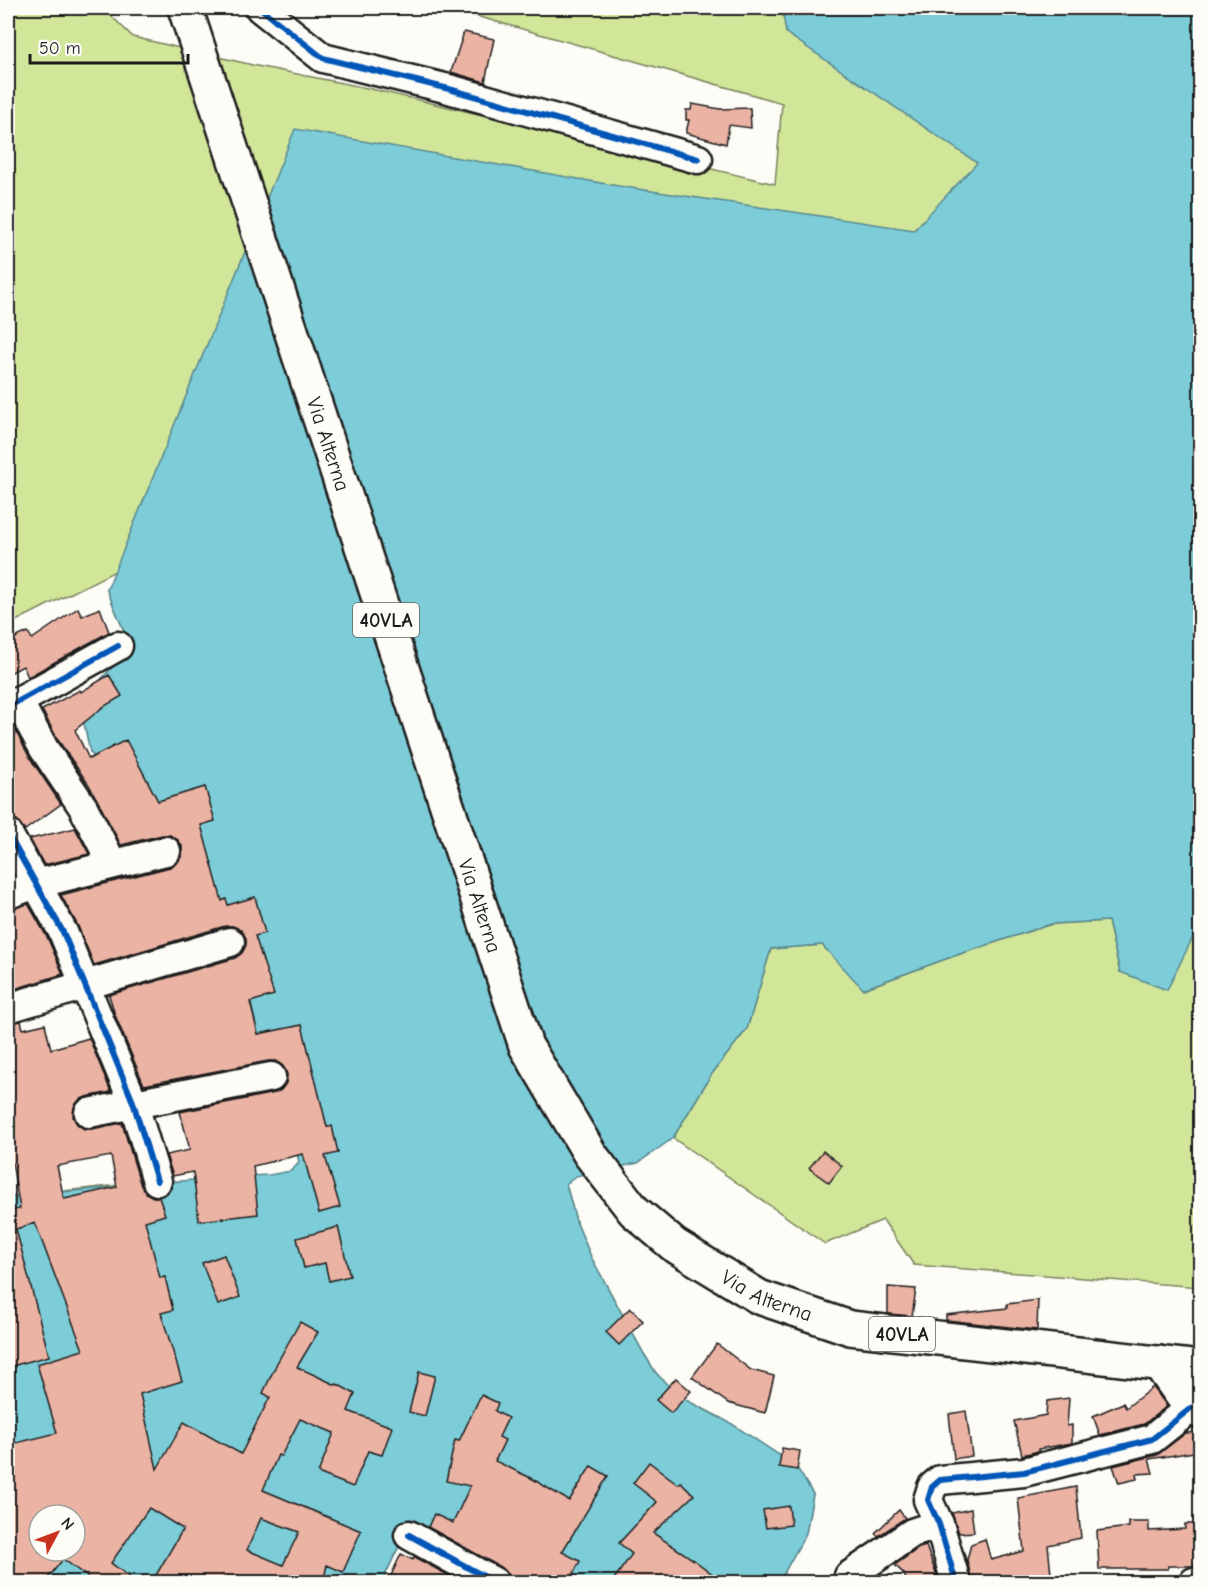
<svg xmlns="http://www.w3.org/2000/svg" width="1208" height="1590" font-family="'Comic Neue',sans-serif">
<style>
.green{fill:#d2e69a;stroke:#77815b;stroke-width:1.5;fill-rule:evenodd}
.water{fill:#7dcdd8;stroke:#56868d;stroke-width:1.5;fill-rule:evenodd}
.building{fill:#ebb3a4;stroke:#1c1c1c;stroke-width:1.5;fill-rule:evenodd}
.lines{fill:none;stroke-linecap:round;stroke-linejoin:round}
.minor-casing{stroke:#1c1c1c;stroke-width:33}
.major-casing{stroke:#1c1c1c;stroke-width:38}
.minor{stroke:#fdfcf7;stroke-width:28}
.major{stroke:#fdfcf7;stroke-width:33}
.cycleway-casing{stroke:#fdfcf7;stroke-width:10}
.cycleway{stroke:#0057b8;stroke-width:6}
.labels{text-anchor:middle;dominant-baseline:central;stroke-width:4.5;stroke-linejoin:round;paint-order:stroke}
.shield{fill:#fdfcf7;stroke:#605f5e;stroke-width:1.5}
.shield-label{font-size:20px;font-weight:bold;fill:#1c1c1c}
.street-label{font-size:21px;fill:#1c1c1c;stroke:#fdfcf7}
</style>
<rect width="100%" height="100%" fill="#fdfcf7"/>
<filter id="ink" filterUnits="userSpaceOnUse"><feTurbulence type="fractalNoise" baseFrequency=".0167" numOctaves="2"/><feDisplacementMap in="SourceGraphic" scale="12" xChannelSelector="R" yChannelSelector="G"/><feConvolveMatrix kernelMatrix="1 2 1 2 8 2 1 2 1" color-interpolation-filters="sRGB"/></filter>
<g filter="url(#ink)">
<g class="green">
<path d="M8,8h95l30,29 124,29 110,22 408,96 7,-81 -334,-95h664l-546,1176 10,37 15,36 53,97 12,19 22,23 41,21 94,77 -7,39 -27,49h-203l-7,-14 -137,-43 -24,10 -9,11 -17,36h-374v-385l149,-16c20,1 123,-2 135,-11 3,-2 5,-5 7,-7l-4,-24 -73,-239 -57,-59 -75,-89 1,-62 34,-36 -1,-23 -17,-41 8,-19 -107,54zM39,1515h36v36h-36z"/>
<polygon points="1108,921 1120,972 1193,937 1200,926 1200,1287 914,1265 883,1220 825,1244 673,1138 711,1075 747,1029 771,949 822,945 864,989 954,956 1052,924"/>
</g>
<path class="water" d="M782,8h418v918l-7,11 -26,53 -47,-18 -12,-51 -57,3 -97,32 -91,33 -41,-44 -51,4 -24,80 -36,46 -38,63 -35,25 -62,13 -10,8 10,37 15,36 53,97 12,19 22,23 54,28 64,42 17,28 -7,39 -27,49h-203l-7,-14 -137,-43 -24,10 -9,11 -17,36h-374v-385l217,-20 44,-2 22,-4 8,-8 -4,-24 -35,-97 -17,-74 -21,-68 -57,-59 -75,-89 -8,-38 9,-24 34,-36 -1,-23 -17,-41 188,-461 323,57 296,44 63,-67 -191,-130zM39,1515h36v36h-36z"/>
<g class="building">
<polygon points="464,32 494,39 485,82 451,72"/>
<polygon points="692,104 720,109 750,108 751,128 729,125 726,144 686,133 689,120 686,120 686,110 691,110"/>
<polygon points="78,608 82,616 100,608 109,632 28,677 23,666 8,674 8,653 14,648 10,640 28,632 32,639"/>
<polygon points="109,675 122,696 103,707 75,730 89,759 126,740 158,801 205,787 215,821 201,825 222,901 226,899 228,905 255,897 265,933 255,936 274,995 250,1002 258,1034 302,1025 327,1127 332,1126 338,1153 325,1156 340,1207 319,1213 303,1154 253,1166 258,1214 199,1221 193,1172 173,1176 166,1155 190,1150 180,1112 275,1093 281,1090 286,1083 287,1074 283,1066 276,1061 268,1061 144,1085 115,1015 109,995 235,958 242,953 246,945 246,938 241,930 233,926 225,926 94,965 78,926 61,895 170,867 178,862 182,855 182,846 178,840 170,835 162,835 121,845 89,785 58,740 42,710 80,690 81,692"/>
<polygon points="13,726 30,758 61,804 25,830 17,820 8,818 8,728"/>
<polygon points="75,828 89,854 44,865 30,839"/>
<polygon points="28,904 48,939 63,974 8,991 8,910"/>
<path d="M21,1021l2,8 22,-5 6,25 38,-11 22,54 -25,5 -7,3 -5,7 -1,10 4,7 7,5h8l30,-6 19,63 5,7 7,4h6l6,18 -20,6 15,57 5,-1 8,33 -12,3 21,68 -42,13 17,75 27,-47 57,32 29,-57 -7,-4 14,-30 23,-41 18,10 -21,35 39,18 1,-1 18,10 -7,17 44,16 -10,28 -14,-4 -15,36 -35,-14 16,-40 -34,-14 -19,37 -3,-1 -15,35 98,41 -18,41 -16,-7 -4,17h-68l-18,-7 -3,7h-82l31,-53 -34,-21 -38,55 25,19h-42l-31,-23 -18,23h-37v-137l49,-12 -20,-69 46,-14 -48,-127 -19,6 33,127 -41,11v-156l12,-2 -8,-47 -4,1v-139zM111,1156l6,31 -53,12 -7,-33zM39,1515h36v36h-36zM261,1518l38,14 -16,33 -36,-15z"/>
<polygon points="823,1151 842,1166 829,1183 809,1168"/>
<polygon points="338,1227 350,1276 329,1281 325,1263 304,1268 297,1238"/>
<polygon points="224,1255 240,1297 218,1305 202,1263"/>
<polygon points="888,1287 916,1289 912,1316 888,1314"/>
<polygon points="1038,1300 1037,1330 946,1320 946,1315 1007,1308 1007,1304"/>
<polygon points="630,1308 643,1321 619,1345 606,1332"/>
<polygon points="717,1344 751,1370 774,1376 765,1413 728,1403 692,1377"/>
<polygon points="419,1372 435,1376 425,1416 409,1412"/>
<polygon points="676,1378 691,1391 671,1413 656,1400"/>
<polygon points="1153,1387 1167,1406 1144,1424 1100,1435 1093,1416 1123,1403 1126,1408"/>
<polygon points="481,1395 498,1403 495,1411 508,1418 499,1437 505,1440 495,1461 531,1478 569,1501 591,1466 608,1476 562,1552 580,1561 569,1582 510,1582 508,1574 502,1568 428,1527 434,1514 453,1523 470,1486 446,1481 455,1440 459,1441"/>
<polygon points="1069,1398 1067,1426 1072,1425 1072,1443 1038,1449 1039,1451 1022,1455 1014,1421 1046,1415 1047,1401"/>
<polygon points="966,1411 972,1456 954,1459 949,1414"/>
<polygon points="1200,1432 1200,1451 1149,1459 1153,1473 1136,1474 1137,1479 1119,1483 1113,1466 1157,1455 1186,1433"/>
<polygon points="782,1448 800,1451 797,1470 779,1467"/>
<polygon points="649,1462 678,1484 681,1482 694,1495 653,1533 694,1560 723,1582 612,1582 632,1554 619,1543 657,1502 633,1483"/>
<polygon points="1076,1487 1081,1538 1048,1545 1051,1574 1015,1582 972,1582 967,1560 971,1544 985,1539 991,1560 1024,1551 1018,1498"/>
<polygon points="789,1506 791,1525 766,1528 763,1510"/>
<polygon points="971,1509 974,1532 959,1533 952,1513"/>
<polygon points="899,1510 905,1518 878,1536 875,1533"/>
<polygon points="1129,1522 1149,1522 1149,1531 1185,1529 1185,1524 1200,1524 1200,1566 1168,1566 1168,1569 1099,1569 1097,1531 1129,1527"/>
<polygon points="926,1546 939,1582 907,1582 904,1574 895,1565 919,1548"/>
<polygon points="401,1554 413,1560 414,1557 461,1582 388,1582"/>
</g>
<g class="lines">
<g class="minor-casing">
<g id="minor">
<polyline points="260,8 323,58 449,89 698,159"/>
<polyline points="18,701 44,749 83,807 112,863"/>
<polyline points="8,707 118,646"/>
<polyline points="8,834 63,932 133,1102 157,1181"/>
<polyline points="8,894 36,884 166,851"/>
<polyline points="8,1008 230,942"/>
<polyline points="89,1113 271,1077"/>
<polyline points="409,1535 494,1582"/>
<polyline points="849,1576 912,1533 939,1524"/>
<polyline points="956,1582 939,1524 928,1500 932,1487 940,1480 1024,1472 1152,1439 1191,1408"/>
<polyline points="1194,1582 1200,1582"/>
</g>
</g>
<g class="major-casing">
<g id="major">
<path id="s1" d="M185,8l341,1038 64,108 44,57 40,34 85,52 91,31 350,40"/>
<polyline points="1159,1363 1191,1408 1200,1411"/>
</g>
</g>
<use href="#minor" class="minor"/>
<use href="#major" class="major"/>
<g class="cycleway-casing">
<g id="cycleway">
<polyline points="260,8 323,58 449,89 698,159"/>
<polyline points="8,707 118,646"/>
<polyline points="8,834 63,932 133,1102 157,1181"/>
<polyline points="409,1535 494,1582"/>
<polyline points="956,1582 939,1524 928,1500 932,1487 940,1480 1024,1472 1152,1439 1191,1408"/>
</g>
</g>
<use href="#cycleway" class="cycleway"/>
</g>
</g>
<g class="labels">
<g class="shield">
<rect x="353" y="603" width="66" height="34" rx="4.5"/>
<rect x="869" y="1317" width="66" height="34" rx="4.5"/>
</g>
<g class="shield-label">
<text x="386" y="620">40VLA</text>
<text x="902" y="1334">40VLA</text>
</g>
<g class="street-label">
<text stroke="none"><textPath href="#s1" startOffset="459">Via Alterna</textPath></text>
<text stroke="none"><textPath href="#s1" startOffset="945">Via Alterna</textPath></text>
<text stroke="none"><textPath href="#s1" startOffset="1449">Via Alterna</textPath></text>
</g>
</g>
<rect width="1208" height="1590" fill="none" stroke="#fdfcf7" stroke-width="30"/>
<rect x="15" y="15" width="1178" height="1560" fill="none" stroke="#1c1c1c" stroke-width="2" filter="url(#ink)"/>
<g transform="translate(57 1533) rotate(49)"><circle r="28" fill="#fdfcf7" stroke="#a3a29f" stroke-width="1.5"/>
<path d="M0-4.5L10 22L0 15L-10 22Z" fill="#c8321e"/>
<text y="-9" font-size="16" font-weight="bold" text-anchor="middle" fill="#1c1c1c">N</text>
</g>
<path d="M30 54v9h158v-9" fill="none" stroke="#1c1c1c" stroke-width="3"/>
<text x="39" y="54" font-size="18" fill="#1c1c1c" stroke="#fdfcf7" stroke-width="4.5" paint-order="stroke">50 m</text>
</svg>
